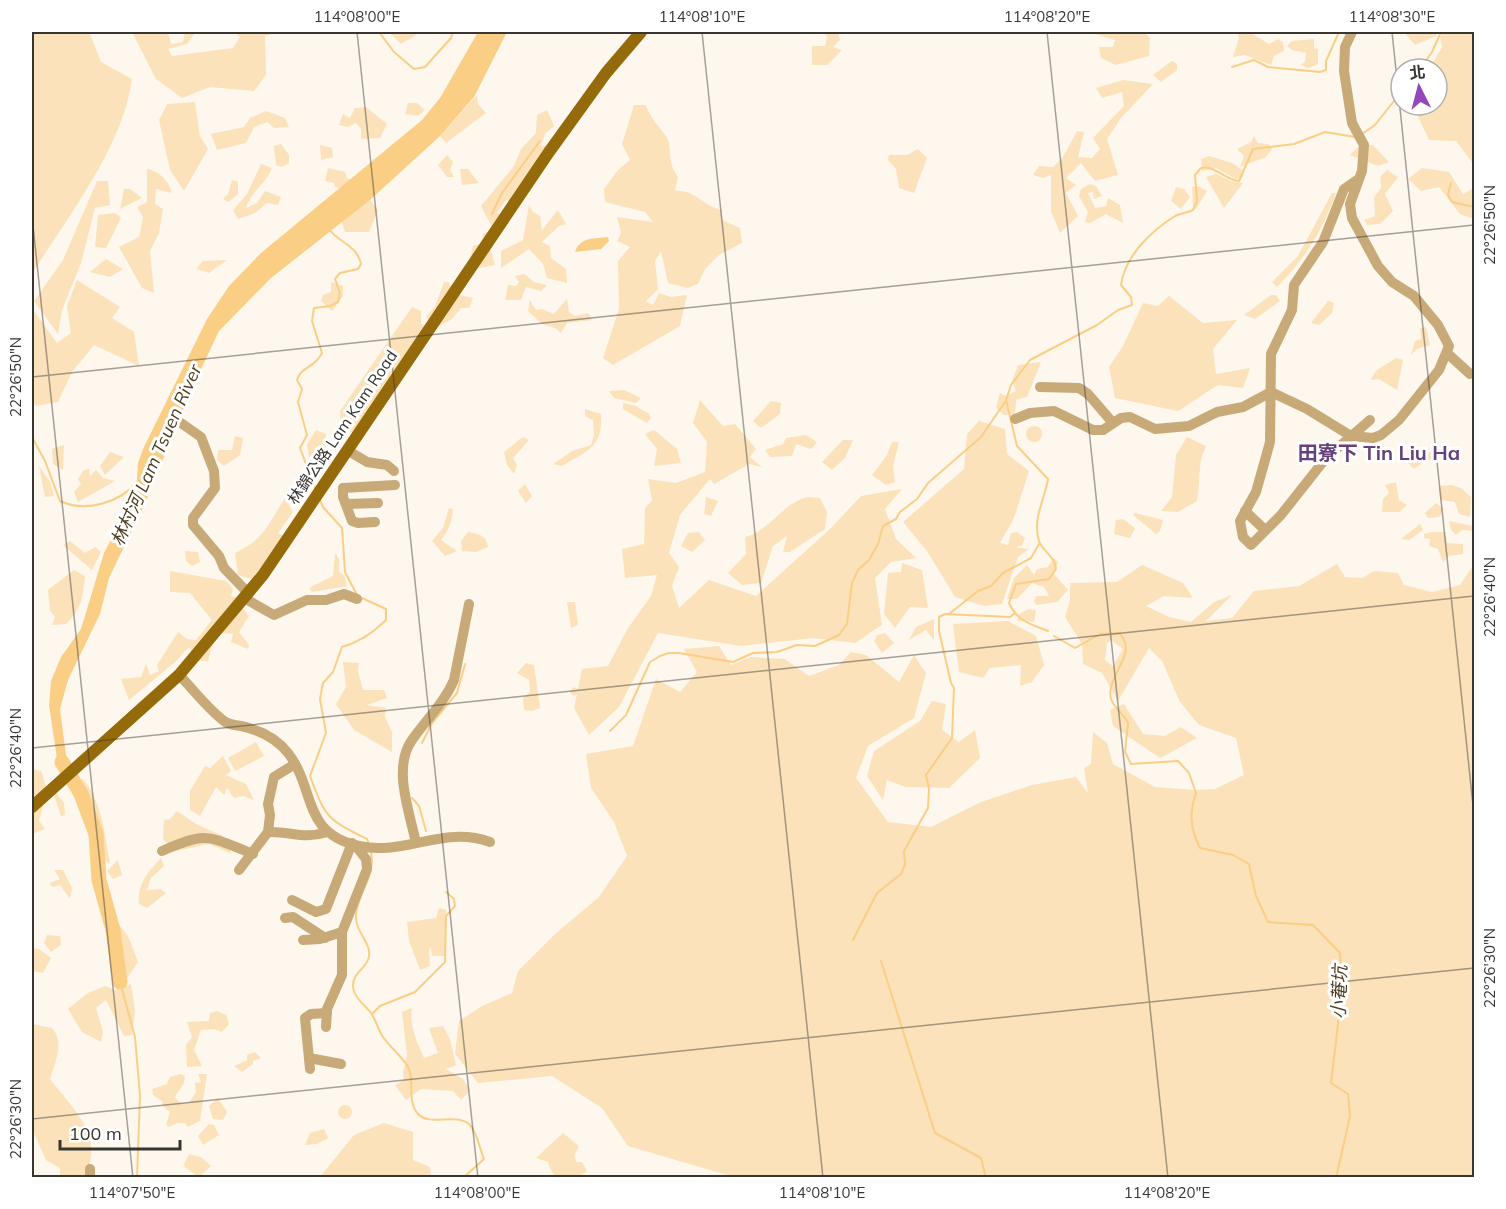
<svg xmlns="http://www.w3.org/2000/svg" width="1506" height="1209" font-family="Mulish,'Noto Sans TC',sans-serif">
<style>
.green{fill:#fbe2ba;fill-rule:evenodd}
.water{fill:#face84}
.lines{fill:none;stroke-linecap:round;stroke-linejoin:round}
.stream{stroke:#face84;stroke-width:2}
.river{stroke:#face84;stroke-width:15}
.minor{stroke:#c8aa79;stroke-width:10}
.major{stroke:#956a0b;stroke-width:12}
.ticks{fill:none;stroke:#383632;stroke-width:1.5;stroke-opacity:0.45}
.labels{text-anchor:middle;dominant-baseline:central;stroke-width:6;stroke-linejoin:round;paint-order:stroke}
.street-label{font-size:16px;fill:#383632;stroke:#fff}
.water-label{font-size:18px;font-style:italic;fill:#4e3c1c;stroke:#fff}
.quarter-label{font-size:20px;font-weight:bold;fill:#66417a;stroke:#fff}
.neatline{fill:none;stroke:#383632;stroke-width:2}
.ticks-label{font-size:15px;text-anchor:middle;fill:#383632}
</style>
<rect width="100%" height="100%" fill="#fef7ed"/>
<g class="green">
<path d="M32,32h57l12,30 31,17c-9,68 -64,137 -100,195z"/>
<polygon points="132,32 168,32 171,44 183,42 185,32 207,32 194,34 187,44 168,49 172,56 233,48 240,37 233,32 281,32 265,36 266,75 254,91 210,87 182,98 156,79"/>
<polygon points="389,32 414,32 416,35 401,44"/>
<polygon points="823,32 838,32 840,40 833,47 842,50 827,65 812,65 812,46 825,46 827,36"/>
<polygon points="1089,32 1144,32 1150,38 1149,56 1116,65 1101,58 1099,47 1113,47 1115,40"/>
<polygon points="1237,32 1249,32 1269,44 1278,39 1283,42 1284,51 1274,56 1271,65 1245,55 1233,57 1239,38"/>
<polygon points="1404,32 1437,32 1436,36 1415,45"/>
<polygon points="1444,32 1474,32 1474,165 1456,141 1429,140 1414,108 1414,105 1437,105 1437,69 1429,69 1442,47 1440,37"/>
<polygon points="1314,39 1314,48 1318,49 1318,64 1308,68 1300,65 1305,62 1306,53 1292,50 1287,46 1292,41"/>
<polygon points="1172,61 1177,64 1177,70 1161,82 1153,75"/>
<polygon points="1123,80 1153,84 1121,118 1107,139 1118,175 1095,181 1081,163 1066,178 1076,185 1066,193 1078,216 1060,233 1051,211 1051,175 1043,178 1033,175 1039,166 1053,167 1063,157 1077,131 1084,132 1078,157 1092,158 1100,149 1093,138 1124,106 1122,92 1102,98 1096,88"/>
<polygon points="477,95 478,104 486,113 446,143 440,136"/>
<polygon points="195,102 200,136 208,149 184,191 170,170 159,120 167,104"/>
<polygon points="408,103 417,103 425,110 418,116 405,114"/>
<path d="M634,105h12c5,15 13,21 20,31 7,9 0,26 12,41l-3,14c19,-2 29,16 47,19v10l18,8 2,15 -23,12 -14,14 -7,15 -11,4 -19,-5 -7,-32 -6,10 3,28 -12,12 7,4 6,-12 12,4 16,-2 -7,31 -67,39 -10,-7 16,-49 -1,-48 12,-14 -13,-6 4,-8 -4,-16 36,5 -8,-10 -40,-10 -1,-13 14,-19 12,-10 -8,-16z"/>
<polygon points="366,107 387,124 380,138 361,139 361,129 356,123 348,127 339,125 343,114 350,118 355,108"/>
<path d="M547,110l7,16 -9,8 -4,12h9l3,5c-9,22 -23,37 -41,52l-6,-3 -9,13 6,2 -13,33 5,17 -21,4 -5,-4 4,-19 9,-2 1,-10 10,-5 -12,-23 33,-40 7,-17 15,-16 1,-18z"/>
<polygon points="266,111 285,118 289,127 274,128 267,122 254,127 246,143 217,150 211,134 244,127 250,118"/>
<polygon points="1254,136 1258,143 1268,144 1273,148 1266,157 1240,167 1244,156 1237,149 1251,142"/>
<polygon points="281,144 289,155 289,163 282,167 276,165 274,146"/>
<polygon points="1361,144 1373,145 1389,162 1378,166 1350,155"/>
<polygon points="320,145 332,148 333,157 321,160"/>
<polygon points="918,149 927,158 914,193 899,188 896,169 888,160 889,155 907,155"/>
<polygon points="447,155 453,162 450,170 454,177 447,177 438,165"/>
<polygon points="1209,156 1232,163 1244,171 1243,177 1236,179 1216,168 1202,171 1201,159"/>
<path d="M261,164l11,4c-6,16 -21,23 -26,40l11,-5 8,-12 16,6 -3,8 -11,-2 -12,10 -17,6 -5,-9 14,-16z"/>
<polygon points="328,168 345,172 347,178 351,180 341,189 335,187 334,183 325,181"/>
<polygon points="1422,168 1449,172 1463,194 1474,188 1474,219 1460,214 1439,187 1421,191 1408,179"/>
<path d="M147,169c12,2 22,12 25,24l-16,-4 -1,15 8,5 -4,24 -9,18 4,42 -12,-5 -23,-41 20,-10 4,-20 -6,-10 10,-5z"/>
<polygon points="460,169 468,169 479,183 462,185"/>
<polygon points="1387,170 1398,177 1385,194 1393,211 1380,224 1367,225 1364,220 1375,216 1374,197 1381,188 1380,177"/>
<polygon points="1216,174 1231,181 1243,183 1224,208 1206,177"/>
<polygon points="232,180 238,182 238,194 228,202 223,199 228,194"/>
<polygon points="97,181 108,181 110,205 95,208 81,263 62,310 58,334 34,301 63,260"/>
<polygon points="1090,184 1096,186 1102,196 1094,199 1093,192 1088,193 1095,208 1106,206 1108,198 1120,205 1123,223 1106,214 1090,223 1085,222 1088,212 1079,196 1081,189"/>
<polygon points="1198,186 1207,191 1196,209 1193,207 1192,187"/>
<polygon points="1176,187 1184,189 1190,197 1181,209 1171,201"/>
<polygon points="124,189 130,189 142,198 120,209"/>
<path d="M1332,193h4c-13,37 -31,66 -59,94l-5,-5 26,-26z"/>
<polygon points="370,200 378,210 369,232 345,232 341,220"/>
<polygon points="529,205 533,212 540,216 542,230 558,210 566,224 559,226 542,242 550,246 551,258 566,269 567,283 547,278 543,264 529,249 501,268 501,251 523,240"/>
<polygon points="115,213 121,218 106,248 95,247 98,215"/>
<polygon points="106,259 123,269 110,277 90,272"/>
<polygon points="227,260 209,273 196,269 203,261"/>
<polygon points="524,274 534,282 547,285 541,291 526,287 521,300 505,300 508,285 516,286 519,282 515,276"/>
<polygon points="77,280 120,307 112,318 134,332 139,366 94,345 72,372 58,402 36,406 32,400 32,308 57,343 71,333 67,306"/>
<polygon points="331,282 343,286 343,296 332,311 321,301 323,295 331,292"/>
<path d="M444,282h5c3,13 11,13 24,16l-4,10h-8l-9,11 -15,8 -11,-10 9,-11z"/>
<polygon points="1271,295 1276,295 1280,301 1255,319 1244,315"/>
<polygon points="1169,296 1203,323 1237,320 1213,349 1216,374 1250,368 1243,388 1218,385 1178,411 1115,398 1109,367 1123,346 1143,303 1158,306"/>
<polygon points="567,299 569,312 575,316 588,313 592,320 567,323 561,333 555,328 542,324 528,311 530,300 536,310 542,309 554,314"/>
<polygon points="1328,301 1334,303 1332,313 1319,325 1311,323"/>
<polygon points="412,307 421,311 421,324 427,326 353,433 341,427 340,411"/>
<polygon points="1426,327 1430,345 1417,349 1411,355 1415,341 1421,339 1420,328"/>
<polygon points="1396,358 1403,360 1397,390 1379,379 1370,380 1377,370"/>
<polygon points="1041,362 1027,397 1016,400 1015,414 1004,415 996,408 1000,393 1006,396 1016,391 1012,381 1018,365"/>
<polygon points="624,390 641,398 636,403 614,398 609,391"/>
<polygon points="700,400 723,426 735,424 756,449 750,457 762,467 749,464 714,484 710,479 680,515 669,553 679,567 672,586 679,608 709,580 756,596 831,528 861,496 902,489 885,509 896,539 916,558 891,562 875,578 882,625 855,643 813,638 741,646 658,633 619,707 589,735 574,708 577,694 574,696 570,693 573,687 578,689 582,669 608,666 628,628 651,596 657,575 625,578 622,549 644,544 645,508 652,500 648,479 676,483 705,472 707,442 693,423"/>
<polygon points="771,401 781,403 780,414 761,428 753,421"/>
<polygon points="623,403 636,406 649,414 651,418 647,423 623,409"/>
<path d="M585,409l16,5c2,34 -13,36 -39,52l-9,-2 19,-13 19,-6 3,-10 -1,-15 -8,-4z"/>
<polygon points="979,421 1005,429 1007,454 1029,471 1014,518 1000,543 1008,545 1011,533 1017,532 1025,538 1022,546 1015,547 1029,549 1018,557 1002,604 984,606 955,597 927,551 903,522 964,469 967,434"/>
<circle cx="1034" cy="434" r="8"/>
<polygon points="316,430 326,434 326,446 321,456 309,457 307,445"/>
<polygon points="654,430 677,449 681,463 654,466 657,449 645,434"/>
<polygon points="806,435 817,442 811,449 796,444 792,456 770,457 765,450 783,444 786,438"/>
<polygon points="235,436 243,438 240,455 224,466 217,460 218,450 232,450"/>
<polygon points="523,437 529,440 513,458 517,465 514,474 507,465 504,452"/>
<path d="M1187,437l19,9c-9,19 -5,33 -9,55l-19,11 -17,-1 11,-14 4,-42z"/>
<polygon points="843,440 853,440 845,458 832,470 822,462"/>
<polygon points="892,442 899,442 893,466 895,482 886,485 872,475 887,455"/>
<polygon points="64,445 63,470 53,464 52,449"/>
<polygon points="1441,450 1443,458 1425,461 1414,469 1405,460 1414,455"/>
<polygon points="110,452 124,457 105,475 100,466"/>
<polygon points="39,466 50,482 54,496 45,497"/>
<polygon points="89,469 90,476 96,470 103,478 115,481 78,502 74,492 81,484 78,479 84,470"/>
<polygon points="1396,482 1399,500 1407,505 1399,512 1382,512 1383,499 1389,493 1385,485"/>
<polygon points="525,484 532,496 526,503 518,491"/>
<polygon points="1452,485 1461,488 1471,497 1470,517 1459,514 1455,502 1440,500 1439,486"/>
<polygon points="706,497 718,501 711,516 704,514"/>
<path d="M808,497l12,1 7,14 -2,17 -35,23h-7l4,-16 -14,10 -12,37 -19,2 -14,-12 18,-19 -1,-17c25,-6 37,-34 63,-40z"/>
<path d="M285,498l8,14 -15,21 8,4 -31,43 -17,-5 -3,-22c30,-14 33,-29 50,-55z"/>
<polygon points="1436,503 1444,509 1439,517 1428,518 1425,513"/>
<path d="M449,508l4,1c-1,13 -4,21 -12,31l16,11 -12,5 -13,-15 11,-13z"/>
<polygon points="1135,513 1163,520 1160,531 1156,534 1133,515"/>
<polygon points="1123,519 1135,528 1130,538 1114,534 1116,520"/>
<polygon points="1449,521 1473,526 1474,531 1462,530 1456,535 1451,530"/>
<polygon points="1420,524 1423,530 1409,540 1401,539"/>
<path d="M468,532c11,2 18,3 20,15l-12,5 -14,-1 -1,-10z"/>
<polygon points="699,532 705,540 692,552 681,546 688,533"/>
<polygon points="1431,532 1445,532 1447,543 1463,544 1463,554 1449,556 1443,562 1438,549 1429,546 1430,539 1424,538 1424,534"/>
<polygon points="70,541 85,553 95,547 101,552 92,570 63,545"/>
<polygon points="185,551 198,552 200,562 192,566 186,561"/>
<polygon points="335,553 339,559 339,572 344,575 347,586 312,592 309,588 333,576"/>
<polygon points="1054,558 1058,562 1054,574 1068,590 1057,602 1036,605 1034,601 1036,596 1049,596 1044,587 1032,583 1017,599 1007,599 1014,578 1027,565 1034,575 1037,569 1048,567"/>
<polygon points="902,563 922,570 928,608 910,607 895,628 884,614 888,573 901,572"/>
<path d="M1337,564l8,13 17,1 12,-7 24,2 6,12 28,7 28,-7 14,-21v613h-740l-106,-31 -26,-38 -50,-32 -74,7 -23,-29 4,-33 23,-15 30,-13 6,-22 37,-37 44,-37 28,-41 -13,-34 -23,-34 -5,-34 47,-8 23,-67 24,13 17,-20 -13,-23 35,-3 12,19 20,-8 34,2 24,17 30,-11 12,-13 15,3 33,27 15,-27 12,18 -12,45 -46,28 -12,32 32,44 43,5 50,-25 51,-17 44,-8 12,16 -4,-25 7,-4 2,-32 14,11 6,21 42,23 40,3 20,-1 29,-14 -8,-37 -37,-13 -19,-23 -18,-41 -13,-13 -31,53 -16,-28 -19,-9 -1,-20 -17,-27 5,-17v-17l47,-1 25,-17 41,18 10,15 -29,-2 -18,10 23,11 22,5 23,-20 18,-7 -26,26 26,-3 22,-27 45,-5zM1111,640l12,9 -10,17 -8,-6 2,-17z"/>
<path d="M74,570l11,6c-2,20 -3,33 -19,48l-14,1 3,-8 -5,-6 -2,-21z"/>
<polygon points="170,571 226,581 233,589 231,596 240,598 242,608 249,616 239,632 249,645 248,649 231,642 233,634 222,633 213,641 208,661 197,661 189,647 174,663 129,700 121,679 141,677 146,664 150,675 159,671 157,665 178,632 187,639 196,640 212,620 190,593 170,592"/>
<polygon points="567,602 575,602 578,625 571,628"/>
<polygon points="1029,609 1036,610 1034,622 1017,621 1019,614"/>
<polygon points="934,619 934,640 926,630 909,640 916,627"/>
<polygon points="1008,621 1036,636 1044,665 1032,682 1020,686 1021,665 990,668 983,678 959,672 953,624"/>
<polygon points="885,633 894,643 882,653 874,641 877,635"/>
<polygon points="343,662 359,663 358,671 363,690 384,690 387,698 367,705 386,708 385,717 392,732 392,752 354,730 336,704 346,687"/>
<path d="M526,663l8,2c2,15 4,28 6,43l-8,3 -8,-1 -1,-12 7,-6 -1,-12 -12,-7z"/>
<polygon points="932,701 946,704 942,730 959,742 975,730 980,758 949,788 906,787 887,780 883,800 867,776 874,751 920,721"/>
<polygon points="1124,704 1143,734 1165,736 1181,727 1197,738 1160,758 1113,726 1110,710"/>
<polygon points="256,742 264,756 235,771 228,758"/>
<polygon points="223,756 231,771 226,775 246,784 254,800 243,796 234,798 227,788 224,795 216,787 200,816 190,810 190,791 205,766 210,768"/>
<polygon points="32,769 41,771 47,790 39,821 45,829 32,834"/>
<path d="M83,779c19,23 22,56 27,85l-6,-5 -1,-17 -24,-61z"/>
<polygon points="55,791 64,803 65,815 61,816 53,793"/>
<polygon points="177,811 196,824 223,836 232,854 209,844 176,851 163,839 164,820 170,819"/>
<path d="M161,858l3,8 -13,12 -4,12 14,-1 5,4 -19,15 -8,-4c-2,-20 9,-32 22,-46z"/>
<polygon points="118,860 122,875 113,879 107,871"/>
<polygon points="54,870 63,870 72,888 70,899 60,885 52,887 50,883 60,879"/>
<polygon points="439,908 446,910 445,956 432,956 431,947 429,950 430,966 420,970 409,941 407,922 436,918"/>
<polygon points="121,927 128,936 138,962 126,980 116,945 116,929"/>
<polygon points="47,935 60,936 61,945 51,952 44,943"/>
<polygon points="32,948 39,949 51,958 43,973 32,971"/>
<polygon points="131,984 135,1011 132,1035 124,1036 106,1000 96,1008 103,1032 101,1042 82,1032 68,1009 88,993 105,986 115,990"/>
<path d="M412,1008c-3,18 5,34 12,50l14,-5 -9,-25 14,-2 7,13 6,26 -10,4 17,10 7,11 -9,10 -8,-9 -32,-2 -15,11 -11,-15 9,-5 -1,-8 4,-17 -5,-43z"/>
<polygon points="217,1011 226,1015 229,1024 222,1032 214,1029 201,1030 194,1050 202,1066 187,1067 186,1045 192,1037 187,1022 209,1021 210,1013"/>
<path d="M32,1024l20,4c13,15 3,34 -2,51 24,31 55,57 35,98h-25v-9l-14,-8 -14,-31z"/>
<polygon points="255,1052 261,1058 253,1061 253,1064 242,1072 234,1066 247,1060 247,1055"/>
<polygon points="180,1074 185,1076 184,1083 175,1097 180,1103 189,1103 196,1092 195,1083 201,1082 198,1074 207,1074 200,1121 188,1127 185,1123 177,1123 169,1127 166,1125 170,1112 163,1106 162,1101 153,1095 152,1089 167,1084 170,1077"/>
<polygon points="218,1098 227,1112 223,1120 213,1119 209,1106"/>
<circle cx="345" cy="1112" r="7"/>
<polygon points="384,1123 413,1132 413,1160 430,1167 431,1177 320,1177 354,1135"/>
<polygon points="209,1124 214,1125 219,1135 203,1145 198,1136"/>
<polygon points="324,1129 328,1138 317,1144 305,1145 310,1133"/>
<path d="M563,1133l16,13 -4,8 1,8h6l5,9 -6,4v2c-19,1 -27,6 -33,-15l-12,-4z"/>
<polygon points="189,1154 201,1157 211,1166 199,1177 183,1166"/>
</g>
<g class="water">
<polygon points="478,32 507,32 474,97 440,136 370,200 271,278 219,331 193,386 146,501 109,578 100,614 68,680 60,709 67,763 66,768 62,770 58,765 49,705 51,681 61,657 81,629 104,553 136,493 138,463 143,449 207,319 229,286 261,253 422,120 440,98"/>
<path d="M608,237l1,4 -8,8 -26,3c6,-16 20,-13 33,-15z"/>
</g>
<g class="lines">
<g class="stream">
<polyline points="379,32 394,52 414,69 425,67 451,38 453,32"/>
<polyline points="1232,67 1254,60 1268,67 1320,72 1326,70 1326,61 1339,32"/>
<polyline points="1420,69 1432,52 1441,32"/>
<polyline points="1362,134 1375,125 1401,92"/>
<polyline points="1451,183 1448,195 1452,202 1474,207"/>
<polyline points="492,214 502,193 540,141"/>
<path d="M32,437l13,24 15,40c25,12 60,2 78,-20"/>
<path d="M315,488l-15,-40 7,-13 -9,-33 4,-13 -5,-9c4,-14 17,-11 25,-27l-10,-32 2,-13 16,-2 8,-4 2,-9 -5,-14 5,-6 18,-4 3,-5c-4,-19 -22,-21 -32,-35"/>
<polyline points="319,498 323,507 342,528 345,572 357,595"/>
<path d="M362,598l24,11v11c-13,13 -26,22 -44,27l-9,25 -10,11 -3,16 6,34 -16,43c16,43 17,43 57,63l2,5"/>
<polyline points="949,614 978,591 991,586 1003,573 1031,558 1039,544"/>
<path d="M1048,631c-18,-7 -31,-10 -39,-28l7,-19 33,-5 7,-10c-1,-13 -14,-18 -17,-28 -7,-22 6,-42 9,-62l-31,-33 -11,-46 5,-15 19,-25 67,-35 21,-15 14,-5 -1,-8 -10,-12c4,-29 30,-54 54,-69 6,-3 12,-3 18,-6l4,-9 -2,-26 6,-7c14,-3 24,12 38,13l14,-32 41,-5 31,-12 30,5"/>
<path d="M1054,636l21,12 25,-14 19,-1c21,20 -14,43 -8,66 3,9 13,15 17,24l-3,29 6,12 47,-3 11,12 7,20c-7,21 -6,35 4,55l33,7 16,9 7,32 12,26 45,3 27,28 2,38 -11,92 17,11 2,22 -14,62"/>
<polyline points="610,731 626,715 650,662 660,656 669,653 679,653 733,662 753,653 777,652 797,645 815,646 839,635 847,624 852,583 858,570 869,560 878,544 883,526 896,519 900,512 917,499 928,483 981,437 1005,402"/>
<polyline points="422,743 432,723 457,693 465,664"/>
<polyline points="412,798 419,806 426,831"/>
<path d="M371,852c5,23 -12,40 -15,61 -2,19 15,28 13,43 -1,12 -17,16 -16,31 1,11 12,18 18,26 5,7 7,17 12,24 7,10 17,18 24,28 9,14 -1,36 11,49 12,13 39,-2 52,11 7,7 10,25 14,34l-21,19"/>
<polyline points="853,940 877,893 901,874 905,864 904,851 928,808 929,789 926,775 952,738 954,688 951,683 939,631 939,617 945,614 1010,617 1014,614"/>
<polyline points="881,961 935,1133 981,1158 986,1178"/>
<polyline points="120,982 135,1037 140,1096 137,1178"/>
<polyline points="372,1014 380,1006 415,992 445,962 446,916 455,906 454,899 446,892"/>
</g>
<polyline class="river" points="62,762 81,794 96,834 99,880 113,930 120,982"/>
<g class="minor">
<polyline points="1357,180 1344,189 1323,242 1294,285 1292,310 1271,354 1270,442 1256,492 1240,521 1243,537 1251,545 1281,515 1326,458 1370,420"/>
<polyline points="1447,353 1470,374"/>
<polyline points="1040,387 1079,388 1088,394 1113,423"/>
<polyline points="1271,392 1307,409 1351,436 1373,438 1381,435 1399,420 1439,370 1449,346 1438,325 1414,296 1392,282 1378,266 1352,218 1350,204 1362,171 1364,145 1352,123 1344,71 1345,47 1352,32"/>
<polyline points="1015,419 1030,413 1054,411 1093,430 1103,430 1121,418 1130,417 1155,429 1189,426 1217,412 1243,407 1271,392"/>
<polyline points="181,423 201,437 214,471 215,488 193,518 193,525 219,556 224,568 248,593"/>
<polyline points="347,450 367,462 387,465 394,471"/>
<polyline points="343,488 343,497 352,521 358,523 375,522"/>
<polyline points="343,488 395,485"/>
<polyline points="347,504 378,503"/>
<polyline points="1245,511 1264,529"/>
<polyline points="244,598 274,615 307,600 326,600 344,594 357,599"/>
<path d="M179,675c14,14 29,34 45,46 5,4 11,4 17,5 19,4 35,12 47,27 28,36 13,80 71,93 47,10 84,-21 131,-4"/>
<path d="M268,832c23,-1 35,8 59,0"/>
<path d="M416,843c-6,-30 -24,-75 -4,-103 14,-20 32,-37 42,-60l15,-76"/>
<path d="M162,851c46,-20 45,-15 91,3"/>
<polyline points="239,870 268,832 270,815 268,804 274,777 295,764"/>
<polyline points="292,900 316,912 326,909 352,843"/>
<polyline points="285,918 293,917 325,938"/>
<polyline points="303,940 320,939 342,932"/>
<polyline points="326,1027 327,1009 342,975 342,932 367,869 366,859 355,845"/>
<polyline points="309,1058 341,1064"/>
<polyline points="310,1069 305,1018 311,1014 327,1013"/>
<polyline points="90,1178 90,1169"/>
</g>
<polyline class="major" points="32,807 179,675 263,575 549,152 606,73 641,32"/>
</g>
<path class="ticks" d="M357,32l121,1146M702,32l121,1146M1047,32l121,1146M1392,32l82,783M32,216l101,962M32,377l1442,-152M32,748l1442,-152M32,1119l1442,-151"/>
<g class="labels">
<g class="street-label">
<text transform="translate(342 427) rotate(-56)">林錦公路 Lam Kam Road</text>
</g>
<g class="water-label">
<text transform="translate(156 455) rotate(-66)">林村河 Lam Tsuen River</text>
<text transform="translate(1339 992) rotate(-88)">小菴坑</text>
</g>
<g class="quarter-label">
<text x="1379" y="452">田寮下 Tin Liu Ha</text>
</g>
</g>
<rect width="1506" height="1209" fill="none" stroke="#ffffff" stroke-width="66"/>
<g transform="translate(1419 87) rotate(354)"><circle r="28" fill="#ffffff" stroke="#afafad" stroke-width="1.5"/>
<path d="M0-4.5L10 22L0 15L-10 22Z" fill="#9347b8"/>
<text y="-9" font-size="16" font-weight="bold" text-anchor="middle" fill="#383632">北</text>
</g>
<path d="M60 1140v9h120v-9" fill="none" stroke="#383632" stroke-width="3"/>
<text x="69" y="1140" font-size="18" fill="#383632" stroke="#ffffff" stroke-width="4.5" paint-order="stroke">100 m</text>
<rect x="33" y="33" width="1440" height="1143" class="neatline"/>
<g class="ticks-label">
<text x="357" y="22">114°08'00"E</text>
<text x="702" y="22">114°08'10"E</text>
<text x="1047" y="22">114°08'20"E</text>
<text x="1392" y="22">114°08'30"E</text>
<text transform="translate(1490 225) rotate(-90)" y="5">22°26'50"N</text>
<text transform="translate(16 377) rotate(-90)" y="5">22°26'50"N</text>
<text transform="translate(1490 597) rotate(-90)" y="5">22°26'40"N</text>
<text transform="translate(16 748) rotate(-90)" y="5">22°26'40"N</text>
<text transform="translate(1490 968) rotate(-90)" y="5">22°26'30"N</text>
<text transform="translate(16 1119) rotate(-90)" y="5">22°26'30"N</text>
<text x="132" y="1198">114°07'50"E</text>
<text x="477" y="1198">114°08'00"E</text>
<text x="822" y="1198">114°08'10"E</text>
<text x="1167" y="1198">114°08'20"E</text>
</g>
</svg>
